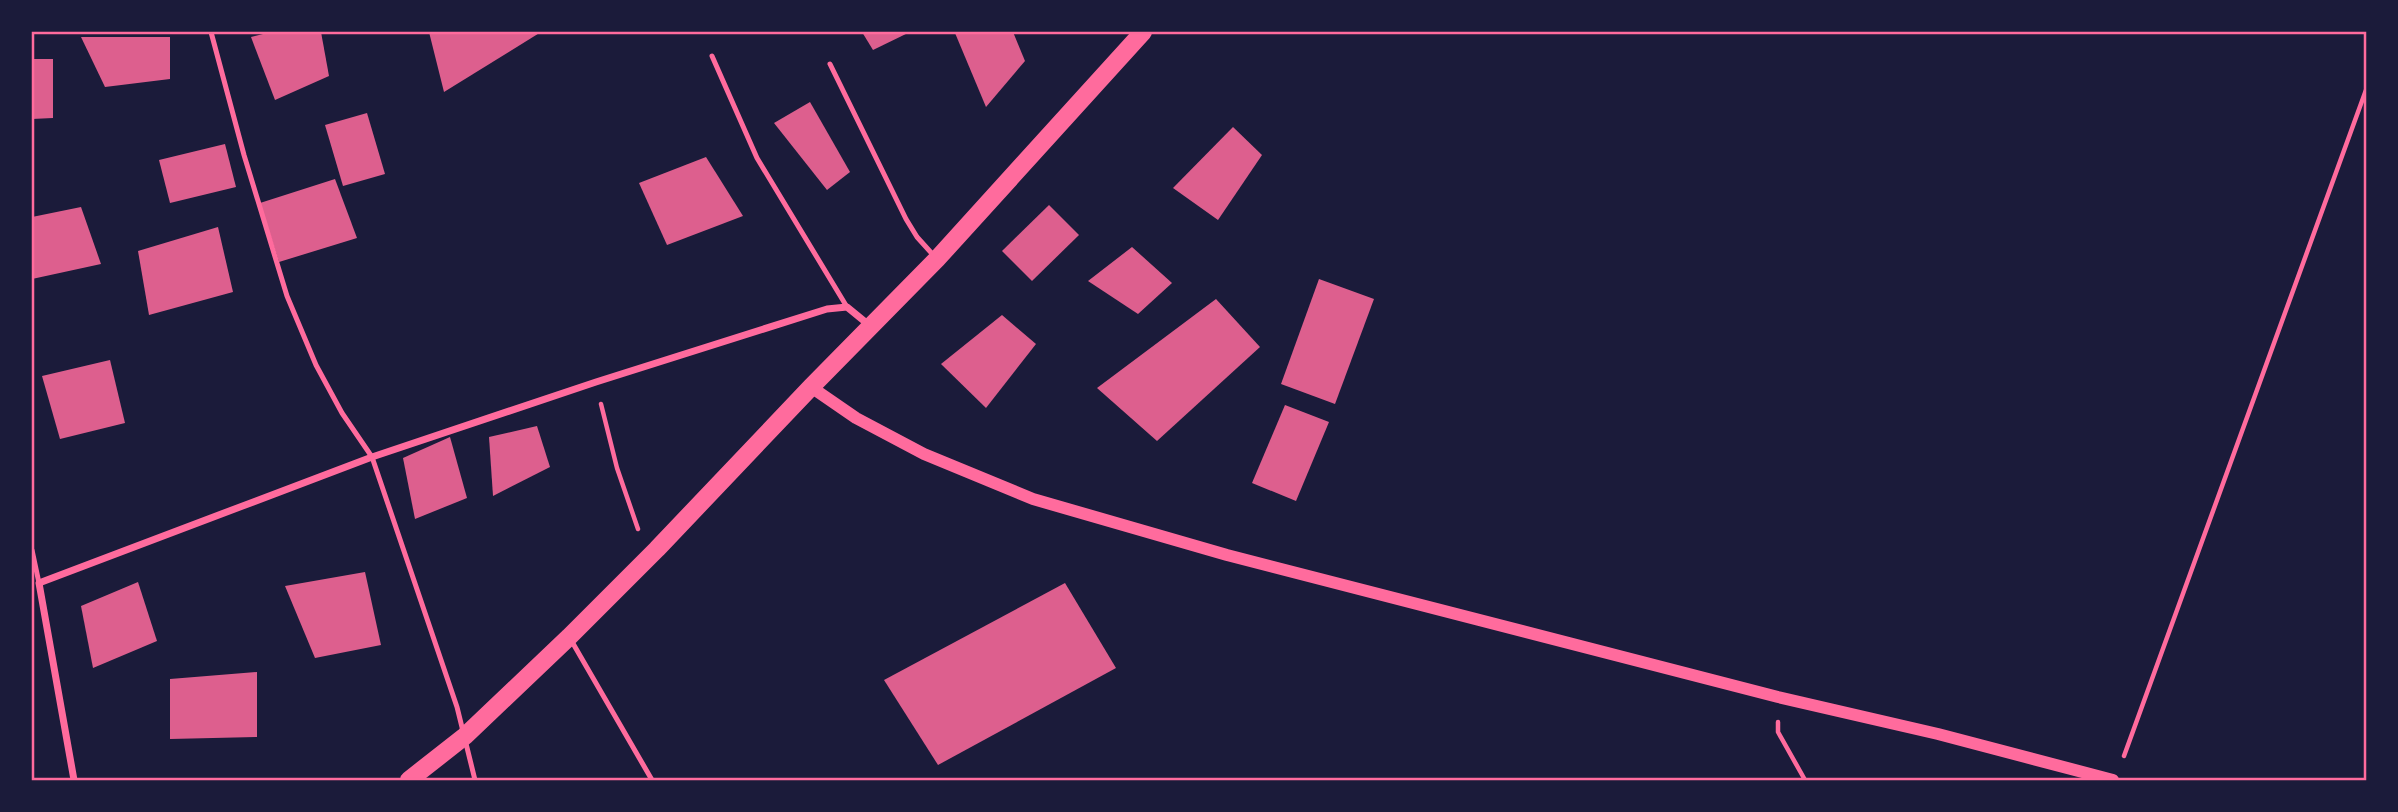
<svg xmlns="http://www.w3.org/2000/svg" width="2398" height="812" font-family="'Varela Round',sans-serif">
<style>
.building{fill:#dd5f8e}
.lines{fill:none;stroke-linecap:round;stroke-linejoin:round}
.path{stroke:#ff6b9d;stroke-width:4.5}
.service{stroke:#ff6b9d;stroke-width:5}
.minor{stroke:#ff6b9d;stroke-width:7}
.tertiary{stroke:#ff6b9d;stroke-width:12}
.primary{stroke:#ff6b9d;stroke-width:18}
.neatline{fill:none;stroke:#ff6b9d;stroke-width:2.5}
</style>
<rect width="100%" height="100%" fill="#1b1b3a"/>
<g class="building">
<polygon points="271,32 321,32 329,76 275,100 251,37"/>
<polygon points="429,32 541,32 444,92"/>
<polygon points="862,32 910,32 873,50"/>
<polygon points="958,32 1013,32 1025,61 986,107 955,33"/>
<polygon points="81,37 170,37 170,79 105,87"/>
<polygon points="32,59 53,59 53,118 32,119"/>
<polygon points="810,102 850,172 827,190 774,123"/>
<polygon points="367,113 385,174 343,186 325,125"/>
<polygon points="1233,127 1262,155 1218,220 1173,188"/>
<polygon points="225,144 236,187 170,203 159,160"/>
<polygon points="706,157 743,216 667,245 639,183"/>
<polygon points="335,179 357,238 279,262 260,203"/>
<polygon points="1049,205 1079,235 1032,281 1002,251"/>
<polygon points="81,207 101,264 32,279 32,217"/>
<polygon points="218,227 233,292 149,315 138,251"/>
<polygon points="1132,247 1172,283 1138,314 1088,281"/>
<polygon points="1319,279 1374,299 1335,404 1281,384"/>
<polygon points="1216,299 1260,347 1157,441 1097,388"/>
<polygon points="1002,315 1036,344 986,408 941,364"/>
<polygon points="110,360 125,423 60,439 42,376"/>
<polygon points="1285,405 1329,422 1296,501 1252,483"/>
<polygon points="537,426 550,467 493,496 489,437"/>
<polygon points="450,437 467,498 415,519 403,458"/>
<polygon points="365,572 381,645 315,658 285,586"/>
<polygon points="138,582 157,641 93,668 81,606"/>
<polygon points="1065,583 1116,668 938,765 884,680"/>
<polygon points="257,672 257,737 170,739 170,679"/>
</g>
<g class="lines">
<g class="path">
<polyline points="601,404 617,468 638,529"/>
<polyline points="1778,722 1778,732 1805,780"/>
<polyline points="2124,756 2366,90"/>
</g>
<g class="service">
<polyline points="211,32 244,155 287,296 316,365 342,413 372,457 457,707 475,780"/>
<polyline points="712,56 757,158 847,307"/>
<polyline points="830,64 906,219 917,237 935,257"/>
<polyline points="32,550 39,583"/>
<polyline points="571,640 652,780"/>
</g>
<polyline class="minor" points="74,780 39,583 372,457 596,382 827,309 847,307 869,325"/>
<polyline class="tertiary" points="811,387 856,418 924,454 1033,499 1227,555 1778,697 1938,734 2113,780"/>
<polyline class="primary" points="409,780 465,736 569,637 657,549 811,387 937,259 1143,32"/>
</g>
<rect width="2398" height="812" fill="none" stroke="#1b1b3a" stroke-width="66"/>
<rect x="33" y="33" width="2332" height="746" class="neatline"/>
</svg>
